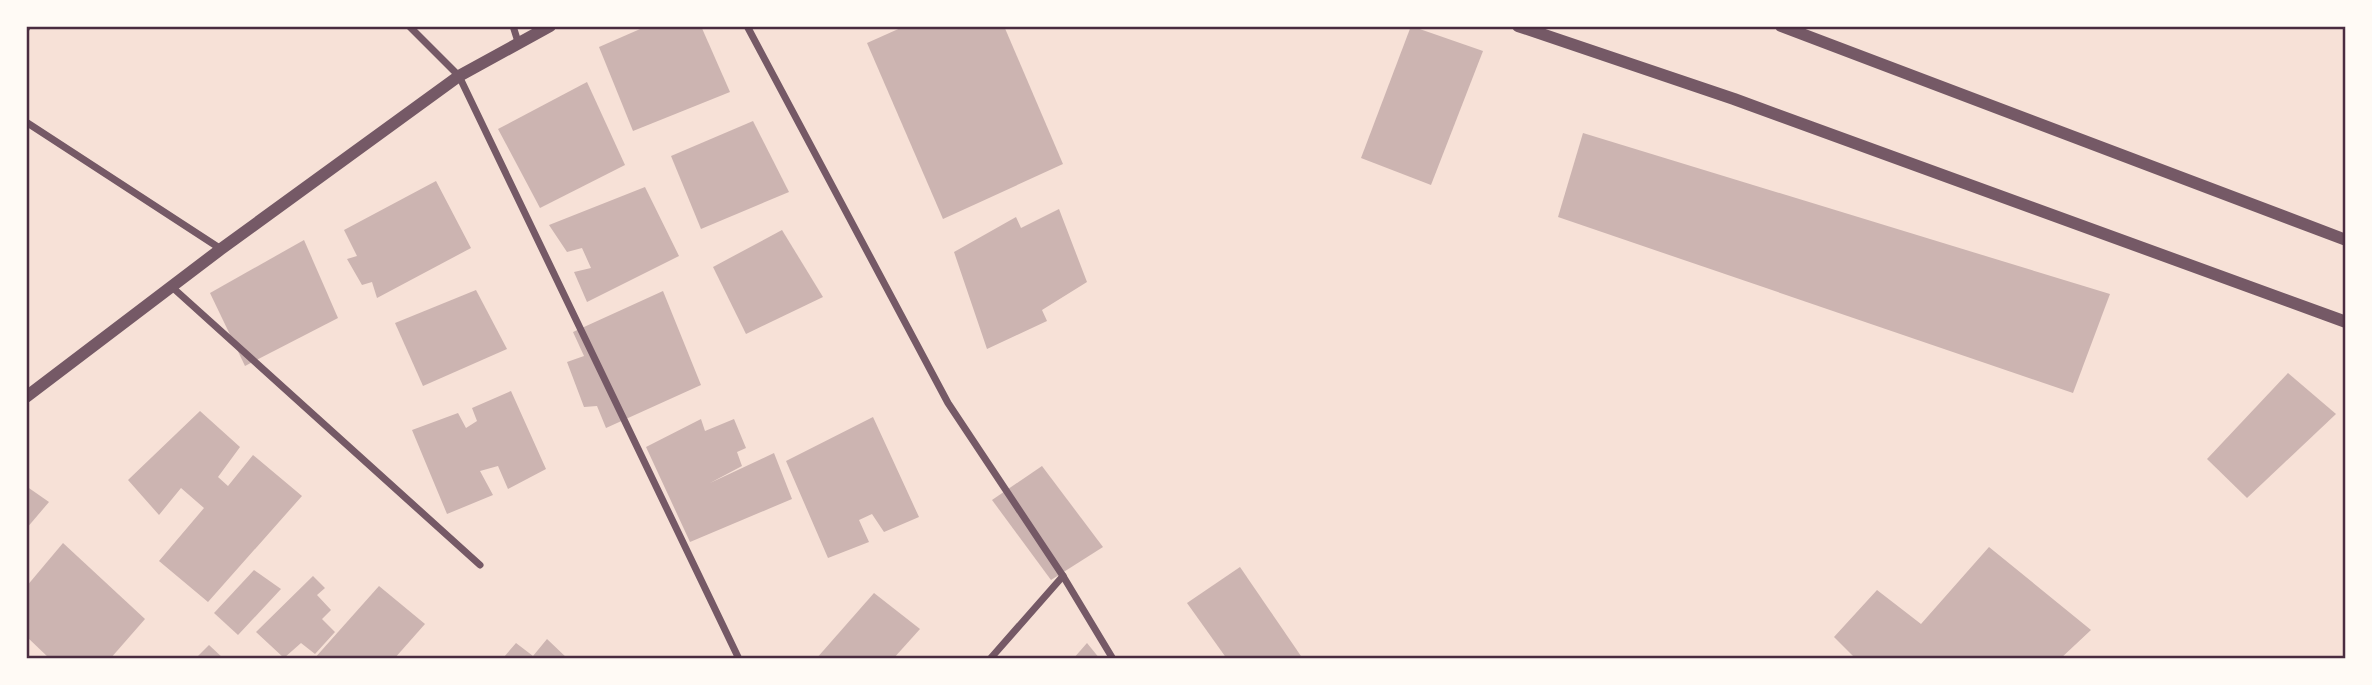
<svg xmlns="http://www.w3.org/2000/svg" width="2372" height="685" font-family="'Asap Condensed',sans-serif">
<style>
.building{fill:#ccb4b1}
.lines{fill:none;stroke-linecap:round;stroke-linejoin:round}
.service{stroke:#755966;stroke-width:5}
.minor{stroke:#755966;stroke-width:7}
.tertiary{stroke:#755966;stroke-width:12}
.neatline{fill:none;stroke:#4a2c40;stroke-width:2.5}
</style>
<rect width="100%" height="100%" fill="#f7e1d7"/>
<g class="building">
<polygon points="647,26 701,26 730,92 633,131 599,47"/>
<polygon points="905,26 1004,26 1063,164 943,219 867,43"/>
<polygon points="1411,26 1483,51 1431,185 1361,158"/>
<polygon points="587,82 625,165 540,208 498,129"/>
<polygon points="753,121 789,192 701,229 671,156"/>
<polygon points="1583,133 2110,294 2073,393 1558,217"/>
<polygon points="436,181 471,248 377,298 372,282 362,285 347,259 357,256 344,230"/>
<polygon points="645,187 679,256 587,302 574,272 591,268 582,248 567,252 549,225"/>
<polygon points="1059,209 1087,282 1042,310 1047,321 987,349 954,252 1016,217 1021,228"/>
<polygon points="782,230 823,297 746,334 713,267"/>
<polygon points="304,240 338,318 245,366 210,293"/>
<polygon points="476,290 507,349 423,386 395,323"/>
<polygon points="663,291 701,385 606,428 597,406 584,407 567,362 584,356 573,332"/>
<polygon points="2288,373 2336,414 2247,498 2207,459"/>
<polygon points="511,391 546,469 508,489 498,466 480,471 493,495 447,514 412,430 458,413 466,428 477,421 472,408"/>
<polygon points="200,411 240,447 218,477 228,486 253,455 302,496 208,602 159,561 204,508 181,488 159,515 128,480"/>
<polygon points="873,417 919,517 884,532 872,514 859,520 869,542 828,558 786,461"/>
<polygon points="701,419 705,431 734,419 746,448 737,452 742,466 710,483 774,453 792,499 690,542 646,447"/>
<polygon points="1042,466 1103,547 1051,580 992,500"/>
<polygon points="26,486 49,502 26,529"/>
<polygon points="63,543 145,619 110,659 50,659 26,636 26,587"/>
<polygon points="1989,547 2091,630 2060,659 1856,659 1834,637 1877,590 1921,624"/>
<polygon points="1240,567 1303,659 1227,659 1187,603"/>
<polygon points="254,570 281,589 238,635 214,613"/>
<polygon points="313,576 325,588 317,595 331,610 322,619 335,632 315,654 301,643 284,658 256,632"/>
<polygon points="379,586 425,624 394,659 314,659"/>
<polygon points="874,593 920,629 893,659 816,659"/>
<polygon points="547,639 568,659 504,657 516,643 533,656"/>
<polygon points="1087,643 1100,659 1073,659"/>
<polygon points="209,645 224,659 195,659"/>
</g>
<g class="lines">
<polyline class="service" points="26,31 29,26"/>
<g class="minor">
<polyline points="409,26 459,76 739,659"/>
<polyline points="513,26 519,45"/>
<polyline points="747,26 948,403 1063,576 1113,659"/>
<polyline points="26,122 221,249"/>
<polyline points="172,287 480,565"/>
<polyline points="990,659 1063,576"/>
</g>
<g class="tertiary">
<polyline points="1518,26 1734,99 2346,322"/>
<polyline points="1781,26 2346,240"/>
<polyline points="26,397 221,249 459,76 550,26"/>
</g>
</g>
<rect width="2372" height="685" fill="none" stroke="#fffaf5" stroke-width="56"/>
<rect x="28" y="28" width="2316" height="629" class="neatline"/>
</svg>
